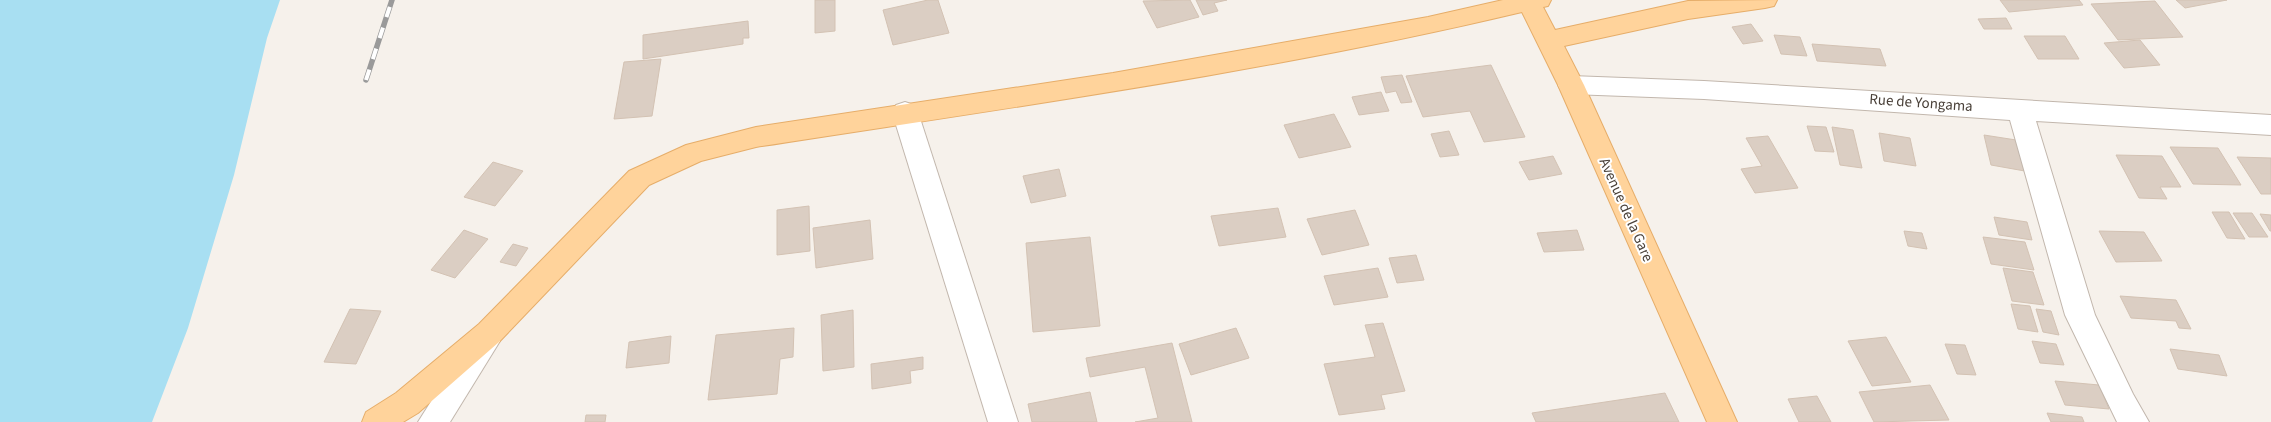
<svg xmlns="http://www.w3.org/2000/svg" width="2271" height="422" font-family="'Source Sans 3',sans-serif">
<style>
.water{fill:#a8dff2}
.building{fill:#dbcec3;stroke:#d3c2b3}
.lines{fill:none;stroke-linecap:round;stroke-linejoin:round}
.minor-casing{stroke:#c2b7ad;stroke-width:2}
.major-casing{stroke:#e6ad69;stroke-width:2}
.minor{fill:#fff;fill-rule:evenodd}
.major{fill:#ffd39b;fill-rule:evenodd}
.rail-casing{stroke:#9a9a9a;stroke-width:5.5}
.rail{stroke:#fff;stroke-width:4;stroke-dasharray:11;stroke-linecap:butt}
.labels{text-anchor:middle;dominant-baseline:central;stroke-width:4;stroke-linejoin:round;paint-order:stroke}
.street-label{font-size:15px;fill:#4a4139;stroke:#fff}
</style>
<rect width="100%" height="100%" fill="#f6f1eb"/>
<polygon class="water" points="0,0 280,0 267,38 234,175 188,328 152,422 0,422"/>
<g class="building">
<polygon points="815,0 835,0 835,31 815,33"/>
<polygon points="928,0 938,0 949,33 893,45 883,10"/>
<polygon points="1190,0 1199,17 1157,28 1143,1"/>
<polygon points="1196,0 1227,0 1214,3 1218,11 1203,15"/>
<polygon points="2000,0 2079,0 2083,5 2009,12"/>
<polygon points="2176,0 2227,0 2185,8"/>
<polygon points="2155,1 2183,37 2118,40 2091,4"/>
<polygon points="2006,18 2012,29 1984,29 1978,19"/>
<polygon points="748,21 749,38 743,38 743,44 643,59 643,35"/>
<polygon points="1751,24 1763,41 1743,44 1732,27"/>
<polygon points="1774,35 1800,37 1807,56 1781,54"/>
<polygon points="2024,36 2065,36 2079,59 2038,59"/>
<polygon points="2140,40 2160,65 2124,68 2104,43"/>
<polygon points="1812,44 1880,49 1886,66 1817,61"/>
<polygon points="661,59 652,116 614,119 624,62"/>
<polygon points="1491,65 1525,137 1484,142 1470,111 1423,117 1406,76"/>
<polygon points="1402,75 1412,102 1401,103 1396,91 1386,93 1381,77"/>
<polygon points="1381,92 1389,111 1359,115 1352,97"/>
<polygon points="1334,114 1351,147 1299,158 1284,125"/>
<polygon points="1807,126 1826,127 1834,152 1815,151"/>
<polygon points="1832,127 1853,130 1862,168 1840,165"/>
<polygon points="1449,131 1459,155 1440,157 1431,134"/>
<polygon points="1879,133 1910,138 1916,166 1884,161"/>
<polygon points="1984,135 2029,142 2036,173 1991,165"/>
<polygon points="1768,136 1798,188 1755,193 1741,169 1762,166 1746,138"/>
<polygon points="2170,147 2218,148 2241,185 2193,184"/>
<polygon points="2116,155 2162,156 2181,187 2160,187 2167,199 2139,198"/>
<polygon points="1553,156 1562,174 1529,180 1519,162"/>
<polygon points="2237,157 2271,158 2271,194 2261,194"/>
<polygon points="493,162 523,171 495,206 464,197"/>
<polygon points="1059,169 1066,196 1031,203 1023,176"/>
<polygon points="809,206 810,251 777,255 777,210"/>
<polygon points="1278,208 1286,237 1219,246 1211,216"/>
<polygon points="1355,210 1369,245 1322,255 1307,219"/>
<polygon points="2212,212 2229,212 2245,239 2227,238"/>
<polygon points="2233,213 2252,213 2268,237 2249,237"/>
<polygon points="2260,214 2271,215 2271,231 2270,231"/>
<polygon points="1994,217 2027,222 2032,240 1999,235"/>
<polygon points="870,220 873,259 816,268 813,228"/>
<polygon points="464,230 488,239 455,278 431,270"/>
<polygon points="1577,230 1584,250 1544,252 1537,233"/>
<polygon points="1904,231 1922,233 1927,249 1908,246"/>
<polygon points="2099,231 2144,232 2162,261 2116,262"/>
<polygon points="1090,237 1100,326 1033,332 1026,243"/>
<polygon points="1983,237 2025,242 2034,270 1991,264"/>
<polygon points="513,244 528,248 516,266 500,262"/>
<polygon points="1416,255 1424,280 1397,283 1389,258"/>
<polygon points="1378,268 1388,297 1334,305 1324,276"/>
<polygon points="2003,268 2033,272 2044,305 2012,301"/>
<polygon points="2120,296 2176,300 2191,329 2179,328 2176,321 2131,318"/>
<polygon points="2011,304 2030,306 2038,332 2018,329"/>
<polygon points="350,309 381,311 356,364 324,362"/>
<polygon points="2036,309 2051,311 2059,335 2043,332"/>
<polygon points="853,310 854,367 823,371 821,315"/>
<polygon points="1383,323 1405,391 1381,395 1385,409 1339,415 1324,364 1375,357 1365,325"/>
<polygon points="794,328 793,357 780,359 777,394 708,400 716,335"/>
<polygon points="1236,328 1249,358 1191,375 1179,344"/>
<polygon points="671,336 669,363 626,368 629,342"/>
<polygon points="1886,337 1911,382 1872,386 1848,341"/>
<polygon points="2032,341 2056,344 2064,365 2040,363"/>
<polygon points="1172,343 1192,422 1135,422 1158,418 1145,367 1090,377 1086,358"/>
<polygon points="1945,344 1965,345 1976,375 1957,374"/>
<polygon points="2170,349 2219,355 2227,376 2178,369"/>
<polygon points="923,357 923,369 910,371 911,383 872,389 871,364"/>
<polygon points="2055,381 2099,385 2109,409 2065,405"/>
<polygon points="1930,385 1949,420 1874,422 1859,392"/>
<polygon points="1090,392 1097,422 1032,422 1028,404"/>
<polygon points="1665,393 1679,422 1536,422 1532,413"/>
<polygon points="1817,396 1831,422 1799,422 1788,399"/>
<polygon points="2047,413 2082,417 2084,422 2051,422"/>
<polygon points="586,415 606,415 605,422 585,422"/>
</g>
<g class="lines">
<g class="minor-casing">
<g id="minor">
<polygon points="1571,76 1704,81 2271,115 2271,135 2036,121 2095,315 2133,394 2149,422 2117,422 2065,315 2010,120 1704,99 1571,94 1562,92 1558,85 1562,78"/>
<polygon points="905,102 914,105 918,112 1018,422 988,422 892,112 896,105"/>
<polygon points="485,328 495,332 500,341 450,422 418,422 475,332"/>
</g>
</g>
<g class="major-casing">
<path id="major" d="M1503,0h48l-3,6 -5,1 12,23 133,-29 89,-1 -3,6 -9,2 -77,11 -124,27 20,39 153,337h-30l-149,-337 -36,-73c-252,60 -510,95 -766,135l-55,14 -52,24 -150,157 -81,71 -15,9h-41l4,-10 30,-19 83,-69 150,-153 57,-26 70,-18 357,-54 315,-56z"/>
</g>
<use href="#minor" class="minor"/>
<use href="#major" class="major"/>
<g class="rail-casing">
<polyline id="rail" points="366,80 392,0"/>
</g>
<use href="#rail" class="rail"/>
</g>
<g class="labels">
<g class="street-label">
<text transform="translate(1921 103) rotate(4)">Rue de Yongama</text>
<text transform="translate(1626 210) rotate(66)">Avenue de la Gare</text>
</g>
</g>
</svg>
